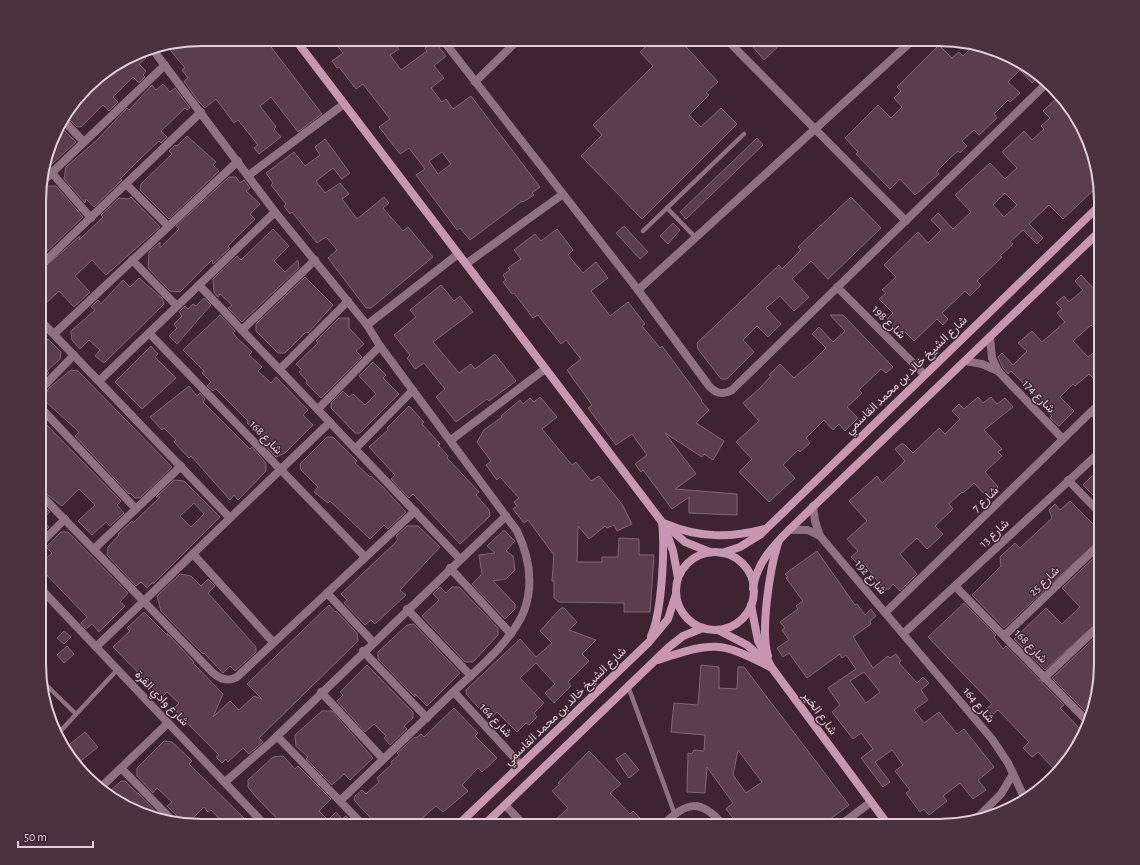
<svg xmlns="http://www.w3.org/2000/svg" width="1140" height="865" font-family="'Alegreya Sans',Vazirmatn,sans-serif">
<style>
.building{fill:#5a3e4d;stroke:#866676;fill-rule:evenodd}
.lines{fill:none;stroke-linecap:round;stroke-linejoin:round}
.lane{stroke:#907181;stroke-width:4.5}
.street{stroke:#907181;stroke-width:8}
.secondary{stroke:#c896b0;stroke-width:8}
.labels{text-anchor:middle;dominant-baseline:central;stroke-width:3;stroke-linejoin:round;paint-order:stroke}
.street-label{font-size:12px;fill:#e2d0d9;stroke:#3e2432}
.rim{fill:none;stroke:#e2d0d9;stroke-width:2}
</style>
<rect width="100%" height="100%" fill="#3e2432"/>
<g class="building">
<polygon points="201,39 265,39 322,114 298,132 271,97 260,106 276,127 274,129 281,137 259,154 254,148 258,145 238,120 234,123 216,99 205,108 198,101 184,81 188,78 182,70 185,68 166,45"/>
<path d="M332,39h60l7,10 -9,6 11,15 26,-19 -2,-3 9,-7 12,15 -12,10 10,12 -13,10 11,14 4,-3 7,10 18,-13 69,91 -8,6 2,2 -11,7 -1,-1 -52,39 -10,-12 -3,2 -41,-55 9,-6 -16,-21 -9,6 -21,-27 11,-8 -27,-35 -7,5 -17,-22 -2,1 -5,-7 11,-8zM442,152l9,12 -13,10 -9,-13z"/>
<polygon points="654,39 679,39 718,82 706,93 709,95 689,115 701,127 721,108 737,124 642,219 581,156 602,135 593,125 653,66 640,52"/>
<polygon points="746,39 786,39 764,60"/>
<polygon points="939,45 952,58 959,52 963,56 974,45 1001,51 1040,75 1032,83 1020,70 1008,82 1020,93 1010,102 1008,100 994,114 997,118 979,135 974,130 962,141 967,146 960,153 958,151 950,158 937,171 939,174 915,195 900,179 890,189 856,154 858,152 845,138 878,105 891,118 902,107 894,98 901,91 897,87"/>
<polygon points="140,52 146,58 139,64 146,71 143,75 145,77 139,83 133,77 113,97 118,102 109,111 103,105 81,127 77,127 65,115 94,79"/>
<polygon points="163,84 170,92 175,88 190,108 187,110 185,108 161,131 167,137 161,143 159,141 141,158 120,179 122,180 94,207 86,199 85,203 64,179 66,167 97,140 127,108 129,110 152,85 156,90"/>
<path d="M1058,97l26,32 14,57 -35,33 -14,-14 -20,19 14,14 -6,6 -14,-14 -13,12 3,2 -13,12 2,1 -25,24 4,4 -11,11 -5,-5 -23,22 6,6 -5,6 -6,-6 -23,22 -11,-11 -3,4 -13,-15 6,-6 -14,-14 7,-6 -4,-3 14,-13 -12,-12 34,-33 10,11 13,-13 -10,-10 7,-7 15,16 18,-17 -16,-17 35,-32 15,16 12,-11 -15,-16 22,-21 8,9 12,-11 -3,-3 9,-8 -7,-7zM1005,193l12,12 -13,12 -11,-12z"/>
<polygon points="59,125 76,142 43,172 49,153"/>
<polygon points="187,136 216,162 213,165 219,171 169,219 140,190 141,184 172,154 169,151 175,145 177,146"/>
<polygon points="757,138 763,145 686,219 680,212"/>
<polygon points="325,139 350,173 342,179 333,168 316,181 325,193 340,183 349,194 342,199 357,219 384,197 389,203 383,208 403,231 408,227 433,257 371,308 366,308 328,258 337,250 326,237 317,243 292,212 290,214 284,206 286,204 271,185 273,183 266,173 294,152 305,166 320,155 315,147"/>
<polygon points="229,177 236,177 240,183 244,180 250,188 246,191 260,204 250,214 255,219 228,246 230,248 213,264 212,260 180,292 170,291 148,268 149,252 160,242 160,248 179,229 176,226"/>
<polygon points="48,186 56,186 83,217 40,258 40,194"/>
<polygon points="131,197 160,227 106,275 92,260 75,276 90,292 74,307 59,291 40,309 40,271 80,236 79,240 103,217 101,215 119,198 129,199"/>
<polygon points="851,197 881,228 828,279 811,261 792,279 809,297 794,311 780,296 766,308 781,324 768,337 757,326 743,340 754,352 727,379 721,379 698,349 697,343 779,265 782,269 801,250 798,247"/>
<polygon points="673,223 680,230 668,244 660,236"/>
<polygon points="624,226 648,252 640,259 616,233"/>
<polygon points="273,229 289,246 274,261 285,272 298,260 299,268 242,322 228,308 232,305 220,294 218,297 214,292 213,279 237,256 241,260"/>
<polygon points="557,229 573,250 568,255 583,273 596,262 608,278 591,291 610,316 628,302 645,324 642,326 660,348 662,346 702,400 701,401 709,410 696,423 724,441 713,460 704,454 702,457 665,433 696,474 675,489 737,494 737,515 689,513 689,497 672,509 643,470 641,472 635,464 647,455 632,434 616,445 588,408 592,405 567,370 581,359 566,340 561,344 538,315 533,318 514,293 512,294 503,282 506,280 503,275 510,270 508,268 521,259 514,250 535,234 541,241"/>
<polygon points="1081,275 1097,292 1101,288 1101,333 1091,325 1073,341 1088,357 1096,351 1101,357 1101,386 1089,374 1075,386 1073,384 1060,397 1074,411 1059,426 1050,418 1052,416 1033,398 1035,395 1011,371 1008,374 1003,368 998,357 1002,353 1013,365 1027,351 1018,343 1032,331 1042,342 1065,322 1057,313 1062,309 1056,303 1064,296 1069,302 1083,290 1075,281"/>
<polygon points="305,277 333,305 308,333 306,332 285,353 278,353 256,331 256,324"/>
<polygon points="139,278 162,298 164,304 104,363 95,356 100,350 89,340 80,349 72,340 71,331 95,310 91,307 98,300 101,304 123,280 130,287"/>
<polygon points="441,285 454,301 460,296 473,312 433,342 459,373 471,364 475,369 495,354 516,381 489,401 487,399 456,422 436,397 445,389 424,363 415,369 407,358 410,355 394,335 416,317 410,310"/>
<polygon points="204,298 211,305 177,344 169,336 177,328 174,324 182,316 179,312 185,306 188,309 193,304 196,306"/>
<polygon points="220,315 235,331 233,333 237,338 252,352 249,355 262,367 258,371 271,383 276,377 308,410 303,415 313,425 285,453 276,457 260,440 262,438 247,423 248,421 216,389 213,391 207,386 211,382 202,373 204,371 183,350"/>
<polygon points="830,315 843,315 893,367 886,373 881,369 859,390 862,393 847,407 858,418 845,431 839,424 833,430 824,420 806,438 810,443 800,452 798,450 783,465 795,478 769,502 739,472 752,459 736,442 759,421 743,403 760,388 771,376 769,375 780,364 794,378 813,361 826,348 812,334 819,327 833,342 845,331"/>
<polygon points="339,318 349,318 349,328 364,344 356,351 362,357 321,398 306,383 307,381 299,372 302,370 296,364 318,343 316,341"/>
<polygon points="48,339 61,352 60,359 47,371 49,373 42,381 40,379 40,347"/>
<polygon points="151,346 158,354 155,357 176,378 142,409 115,382"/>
<polygon points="373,362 386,375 383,378 399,394 360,433 355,433 331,408 331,403 343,391 349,397 353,394 365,405 376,394 359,376"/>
<polygon points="71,370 78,371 172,467 140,498 135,498 130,493 129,494 75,436 79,432 44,400 45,395 49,388"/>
<polygon points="189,386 197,396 200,393 205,399 203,402 250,449 252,447 266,463 266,471 238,500 234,495 230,500 191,456 189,458 174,442 176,440 164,428 162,430 150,417"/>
<polygon points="540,397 557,417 542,429 572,465 576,462 591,481 599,476 622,504 632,524 617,531 614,525 607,528 605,526 589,539 578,526 577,562 602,562 602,557 618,557 619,538 639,539 639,555 654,555 650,612 624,612 624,603 559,602 554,598 554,581 552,581 554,555 528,520 524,523 513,509 517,506 514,502 519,498 500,477 497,480 486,465 491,461 477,442 484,430 502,417 501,416 520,400 523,404 530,398 534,402"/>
<polygon points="978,397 983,403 991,397 997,404 1005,398 1013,407 984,430 1002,449 998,452 1002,456 985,472 998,487 987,497 974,483 963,493 962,492 949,504 953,509 935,526 943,534 937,540 927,549 917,538 900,554 917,574 900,591 893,584 889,589 884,590 865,564 862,566 859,563 858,564 851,557 858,551 847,539 867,521 849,501 877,476 882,483 905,461 895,449 901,444 904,444 913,453 939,428 945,434 960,419 952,411 959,404 964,409"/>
<polygon points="409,406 424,422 422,424 440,444 438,445 448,456 447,458 479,492 476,495 489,510 490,516 460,544 413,494 409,498 391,479 395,475 369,447 388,430 387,428"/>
<polygon points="40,418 121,501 117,505 124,513 110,526 106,522 92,535 78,521 95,505 79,489 62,506 40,489"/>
<polygon points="327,437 333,437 357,461 355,463 370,477 371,476 383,487 406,512 388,529 384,525 370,539 330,501 328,503 314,492 318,487 301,470 300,464"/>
<polygon points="1101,467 1101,503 1083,485"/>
<path d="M174,480l10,1 36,36 -67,67v-2l-6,6 -6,-6 -5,4 -29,-31 1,-8 11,-12 -1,-1 14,-13 1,2 27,-26h-4zM194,503l10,11 -13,13 -11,-11z"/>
<polygon points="1070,501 1101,532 1101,538 1004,628 972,595 1001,566 1000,557 1015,543 1020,548 1052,518 1049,510 1055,504 1060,510"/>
<polygon points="40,502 50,512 42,519 49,527 41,535"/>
<polygon points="407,526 418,526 440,547 400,590 406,595 375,624 371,620 365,625 344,603 347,600 341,594 395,543 398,539 396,536"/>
<polygon points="504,530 515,541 506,551 513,556 515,570 506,579 493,581 515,604 515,609 505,619 472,584 482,574 479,555 495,553 487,546"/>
<polygon points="61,532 68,532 128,593 120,602 125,606 99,632 92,624 86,629 81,623 87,617 40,568 41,563 52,553 46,547"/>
<path d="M817,551l38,54 2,-1 8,11 6,-6 5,7 -6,5 1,3 -18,13 20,31 15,-12 2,2 6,-4 5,7 -2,2 18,20 6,-6 6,6 -8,7 7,10 -14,10 10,13 15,-11 18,22 7,-5 30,38 -16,13 8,10 -13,9 -13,-16 -17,13 4,5 -18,14 -5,-6 -4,3 -14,-19 4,-3 -15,-19 8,-6 -11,-15 -17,12 15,20 -7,5 -22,-29 12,-9 -12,-16 -8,6 -21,-27 8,-7 -12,-17 28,-19 -10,-14 -4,3 -2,-4 -33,24 -18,-25 -6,4 -6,-9 12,-8 -7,-10 3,-2 -5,-6 18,-13 -2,-3 7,-5 -17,-23 2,-1 -3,-3zM864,672l16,20 -14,11 -16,-22z"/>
<polygon points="1101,551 1101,619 1045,670 1014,639 1046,608 1062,624 1080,607 1062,588"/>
<polygon points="180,574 191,576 201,586 208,579 215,586 208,593 256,647 256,652 235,671 230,666 223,673 204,653 203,654 161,611 157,596"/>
<polygon points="440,587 446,593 452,587 459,587 498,628 498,635 473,662 465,662 422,616 439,600 433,594"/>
<polygon points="964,603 996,635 994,637 1003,649 1006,646 1064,705 1060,708 1084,733 1071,755 1055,770 1038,752 1032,757 1023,748 1029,742 998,710 992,715 986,709 992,704 928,637"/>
<polygon points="329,605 335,612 336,611 357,633 358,641 259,738 263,742 249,754 243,748 228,762 226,759 222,763 216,757 219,755 184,720 174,708 179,703 167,692 162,697 113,647 130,631 127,628 144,612 168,636 167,633 194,662 193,663 223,694 213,717 230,701 239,710 254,696 262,699 247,684"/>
<polygon points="561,608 564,608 577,622 569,630 596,640 582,654 589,661 568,682 571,686 554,703 545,693 555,684 536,663 520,678 544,703 534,713 537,717 529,725 526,723 517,732 497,712 489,719 467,695 466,690 520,639 536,657 552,643 540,631"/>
<polygon points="414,624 460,673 427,706 415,694 415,697 378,659 378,652 407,625"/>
<polygon points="64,631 71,637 64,644 57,638"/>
<polygon points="1101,632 1101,675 1093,707 1087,713 1052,678"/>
<polygon points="67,646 74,654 64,663 57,655"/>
<polygon points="367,665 413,712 413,718 404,726 407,729 390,745 384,738 386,736 374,724 365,732 337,701 343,695 340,692"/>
<path d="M701,665l18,2v21l18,1 1,-22h6l105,138 -28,21h-82l-13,-17 7,-6 -26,-36 -2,26 -18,-1 1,-39 4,1 2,-4 10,1 1,-16 -34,-3 3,-29 24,2zM738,750l24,32 -16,11 -13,-18z"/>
<polygon points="454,708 478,733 475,736 497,758 482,772 478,768 462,785 468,791 443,812 436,806 413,826 397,826 390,818 382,826 378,826 354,800 355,796 362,790 366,794 379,782 377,778 392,764 391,762 399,755 397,753 415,737 416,738 421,734 424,737"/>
<polygon points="322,711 332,711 373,758 350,780 344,774 332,785 306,759 308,757 296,746 295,735"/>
<polygon points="85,732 98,747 77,764 65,748"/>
<polygon points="164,741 172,742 188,757 192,761 189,764 252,826 226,826 211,810 208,812 204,807 186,825 167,806 172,802 157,788 153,793 137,776 137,768"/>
<polygon points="589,751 621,784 610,793 630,814 633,811 648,826 549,826 568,808 552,791 560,784 558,783"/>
<polygon points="625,753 639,770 629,778 616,759"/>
<polygon points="283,756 295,769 298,766 331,799 319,811 328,820 336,812 342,819 346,816 352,822 349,826 284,826 256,797 248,787 248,780 273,757"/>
<polygon points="121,781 125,781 138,794 138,793 163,819 139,814 107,794"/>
</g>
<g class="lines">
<g class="lane">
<polyline points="667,208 696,238"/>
<polyline points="643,231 744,134"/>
<polyline points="40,679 76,714"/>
<polyline points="628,686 674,812"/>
<polyline points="56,736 117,670"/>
</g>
<g class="street">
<path d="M442,39l196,251 71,96c7,8 14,9 23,4l316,-308"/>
<polyline points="726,39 906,221"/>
<path d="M151,47l124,165 92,113 13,21 137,185c12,25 17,53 7,80 -13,32 -49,60 -74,84 -36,35 -73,70 -110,106"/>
<polyline points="475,82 519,39"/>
<polyline points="62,119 84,142"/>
<polyline points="52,173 91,218"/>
<polyline points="249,175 344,104"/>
<polyline points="40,184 165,65"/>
<polyline points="126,184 168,226"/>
<polyline points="132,260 177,306"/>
<polyline points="466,264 563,194"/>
<polyline points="40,266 201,112"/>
<polyline points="199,285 460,559"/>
<polyline points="837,287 924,374"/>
<polyline points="638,290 914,39"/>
<polyline points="40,320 230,518"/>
<polyline points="367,325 458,254"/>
<polyline points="242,330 315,260"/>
<polyline points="149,333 365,557"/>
<polyline points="54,334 238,161"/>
<polyline points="990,337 992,358 998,371 1063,439"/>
<polyline points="965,361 982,364 998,371"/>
<polyline points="280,369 348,301"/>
<polyline points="99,381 275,212"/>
<polyline points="40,390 74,355"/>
<polyline points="40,407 136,509"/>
<polyline points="318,409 380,346"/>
<polyline points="1092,411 1101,421"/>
<polyline points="451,440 545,369"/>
<polyline points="355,449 413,390"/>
<polyline points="1068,480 1101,514"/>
<path d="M40,494l173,179c7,6 15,9 24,4l178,-166"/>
<polyline points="813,506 815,521 820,536 992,739 1008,763 1025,799"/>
<polyline points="789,530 808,530 820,536"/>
<polyline points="40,544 65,519"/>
<polyline points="94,549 181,466"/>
<polyline points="193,554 273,642"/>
<polyline points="450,568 511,634"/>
<polyline points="955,586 1089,723"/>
<polyline points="40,588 266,826"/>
<polyline points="327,593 373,642"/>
<polyline points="407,609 471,676"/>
<polyline points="886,612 1101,402"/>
<polyline points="904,633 1101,451"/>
<polyline points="1004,636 1101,543"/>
<polyline points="96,647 330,422"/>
<polyline points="363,651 427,718"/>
<polyline points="1044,678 1101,624"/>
<polyline points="321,692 383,759"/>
<polyline points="454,692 521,765"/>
<polyline points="277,736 364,826"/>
<polyline points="121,768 174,822"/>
<polyline points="225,782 271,742 506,516"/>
<polyline points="99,789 168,723"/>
<polyline points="505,805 525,826"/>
<polyline points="978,817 1001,794 1013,774"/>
<path d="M662,826c24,-25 39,-28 62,0"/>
<polyline points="839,826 871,802"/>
</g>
<g class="secondary">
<polyline points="295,39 662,522 685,542 710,552"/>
<path d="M666,524c33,14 64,14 98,5"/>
<polyline points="665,528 673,551 678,578"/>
<circle cx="715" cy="591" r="39"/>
<polyline points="722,553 740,547 761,534 1101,204"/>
<path d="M753,588c4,-25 19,-41 36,-58l312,-300"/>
<polyline points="751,605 758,641 772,668 889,826"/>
<polyline points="718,630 747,645 763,659"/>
<path d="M651,636c11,-23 14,-88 11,-114"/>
<path d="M768,656c-8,-25 2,-88 10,-113"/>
<path d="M658,660c55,-18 61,-20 114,8"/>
<polyline points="457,826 649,642 668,619 676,594"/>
<polyline points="483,826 669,647 683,636 703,628"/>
</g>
</g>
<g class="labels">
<g class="street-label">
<text transform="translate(889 322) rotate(45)">شارع 198</text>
<text transform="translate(906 375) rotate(-44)">شارع الشيخ خالد بن محمد القاسمي</text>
<text transform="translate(1039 396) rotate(46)">شارع 174</text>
<text transform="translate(266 437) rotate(46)">شارع 168</text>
<text transform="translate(985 499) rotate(-44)">شارع 7</text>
<text transform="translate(994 533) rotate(-43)">شارع 13</text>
<text transform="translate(871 577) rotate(49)">شارع 192</text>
<text transform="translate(1044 581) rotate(-44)">شارع 25</text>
<text transform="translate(1031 646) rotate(46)">شارع 168</text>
<text transform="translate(162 698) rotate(46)">شارع وادي القرة</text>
<text transform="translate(979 705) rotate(50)">شارع 164</text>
<text transform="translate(565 706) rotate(-44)">شارع الشيخ خالد بن محمد القاسمي</text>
<text transform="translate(820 713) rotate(54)">شارع الخير</text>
<text transform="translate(496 720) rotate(47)">شارع 164</text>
</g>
</g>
<path d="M0 0H1140V865H0ZM201 46H939A155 155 0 0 1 1094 201V664A155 155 0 0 1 939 819H201A155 155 0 0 1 46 664V201A155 155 0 0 1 201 46Z" fill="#4b323f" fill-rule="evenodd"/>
<path class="rim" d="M201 46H939A155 155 0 0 1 1094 201V664A155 155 0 0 1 939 819H201A155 155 0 0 1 46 664V201A155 155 0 0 1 201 46Z"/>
<path d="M18 841v6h75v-6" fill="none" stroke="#e2d0d9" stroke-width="2"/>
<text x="24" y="841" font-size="12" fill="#e2d0d9" stroke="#3e2432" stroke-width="3" paint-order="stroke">50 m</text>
</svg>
